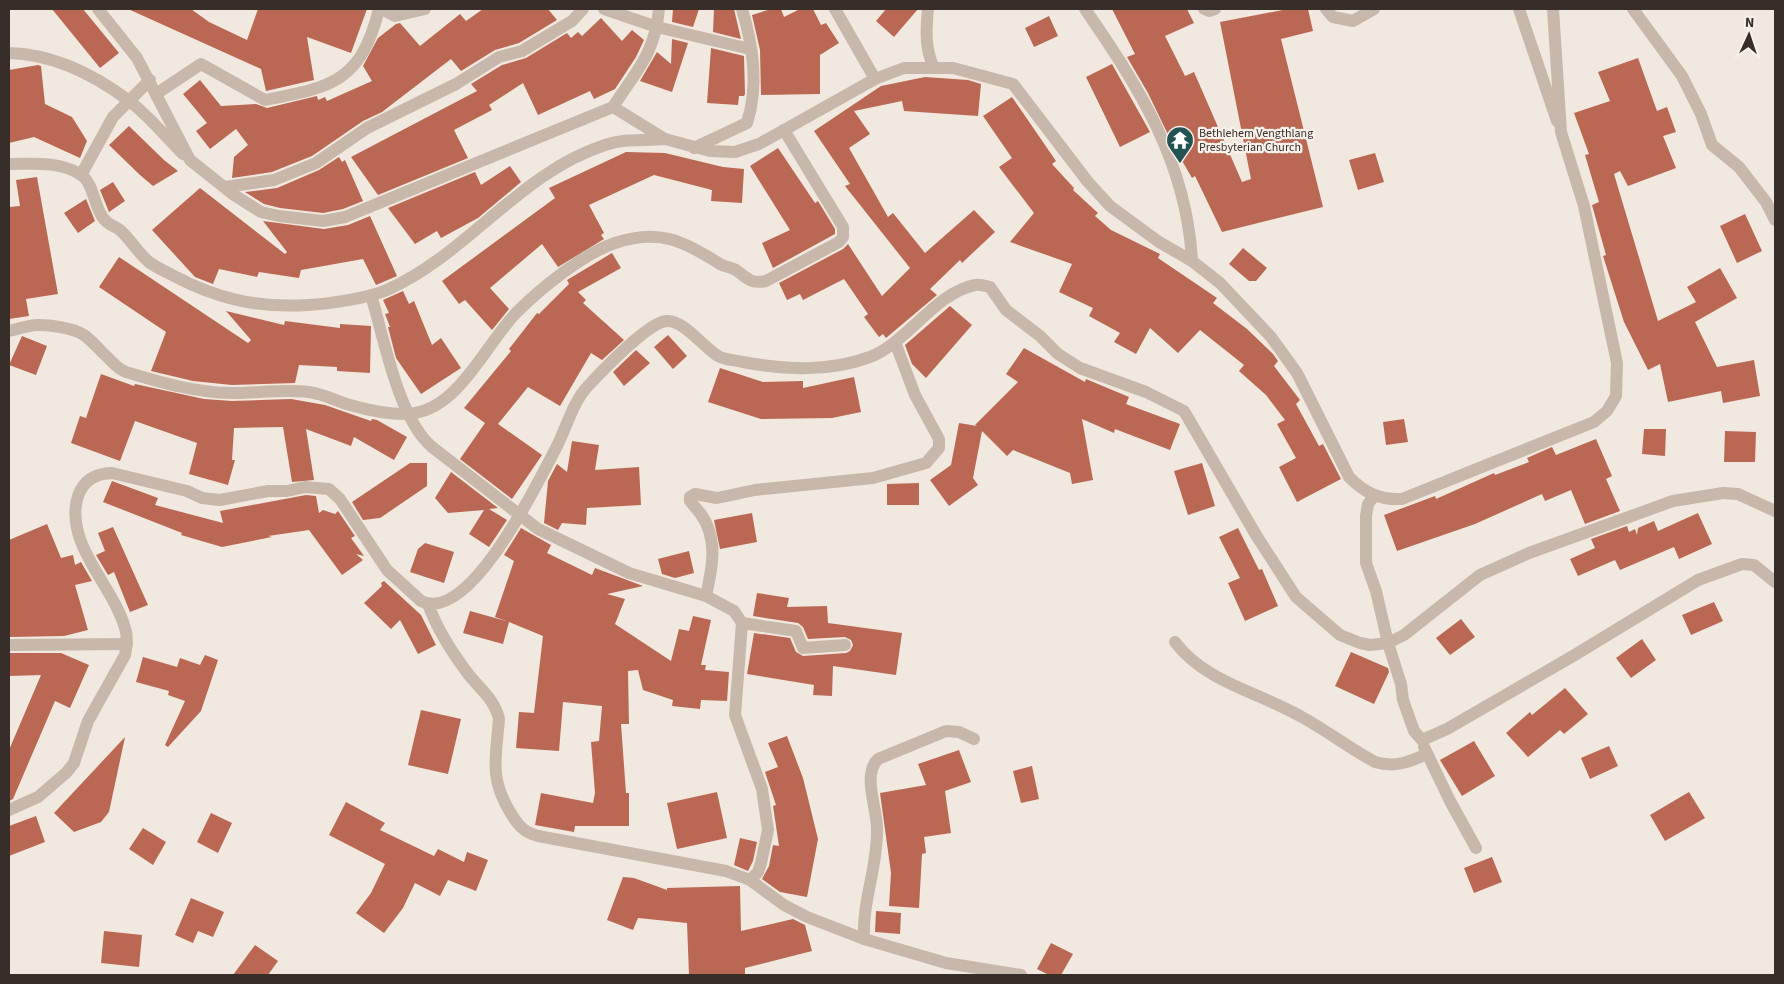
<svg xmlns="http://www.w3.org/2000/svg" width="1784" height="984" font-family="'Source Sans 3',sans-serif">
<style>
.building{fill:#ba6853}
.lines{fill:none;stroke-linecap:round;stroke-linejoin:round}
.lane{stroke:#c8b8ac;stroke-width:12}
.street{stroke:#c8b8ac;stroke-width:12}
.labels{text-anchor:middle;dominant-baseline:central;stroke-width:4.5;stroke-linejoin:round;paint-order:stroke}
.poi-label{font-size:12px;fill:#372e2a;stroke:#f8f2eb;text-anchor:start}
</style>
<rect width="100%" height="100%" fill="#f1e8df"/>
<g class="building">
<polygon points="52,9 83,9 119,53 100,68"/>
<polygon points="128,9 191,9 209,22 247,40 258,9 367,9 351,53 307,37 314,80 266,91 261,69"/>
<polygon points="483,9 548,9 557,20 519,43 495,50 461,71 451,59 382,112 363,121 312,156 272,172 232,178 234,157 248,145 236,129 210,149 196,131 207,123 183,94 200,80 221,106 256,104 267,108 317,96 318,100 325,97 327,101 372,81 363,66 378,38 396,24 400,23 420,46 460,14 466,21"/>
<polygon points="673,9 699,9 693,27 672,22"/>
<polygon points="714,9 734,9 741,39 713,32"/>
<polygon points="771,9 781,9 784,17 800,9 813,9 821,25 826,23 839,43 820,55 820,94 761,95 760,50 752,15"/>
<polygon points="886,9 918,9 894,37 876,21"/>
<polygon points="1112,9 1187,9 1194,23 1165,36 1185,76 1194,72 1242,182 1251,179 1220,22 1288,9 1308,9 1313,31 1281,39 1323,207 1222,232 1195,176 1192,178 1173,145 1148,93 1127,57 1135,54"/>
<polygon points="1049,16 1058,36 1034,47 1025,28"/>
<polygon points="601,18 622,41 632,30 644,40 636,57 615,89 594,99 590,91 538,115 523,83 489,105 492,110 454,130 468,158 378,195 351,157 477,91 471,84 502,65 526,58 567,33 571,38 578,32 582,36"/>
<polygon points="672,39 688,43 672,92 640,81 657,52 671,64"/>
<polygon points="711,48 744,56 745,94 744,96 739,96 738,105 707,103"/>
<polygon points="1638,58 1657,111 1667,107 1676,132 1663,136 1676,168 1628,186 1620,171 1614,174 1658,321 1696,302 1687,287 1720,268 1737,298 1695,322 1717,367 1754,360 1760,396 1723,403 1721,391 1668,402 1660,364 1648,370 1624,322 1603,256 1606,255 1592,205 1599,202 1585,155 1589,154 1574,113 1610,101 1598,72"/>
<polygon points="1112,64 1150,132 1120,147 1086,77"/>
<polygon points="38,65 41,66 45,104 72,117 87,141 80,158 34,137 9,143 9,70"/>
<polygon points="925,77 968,80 981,84 978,116 904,111 902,101 854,111 870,134 849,148 888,217 893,213 925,253 974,210 995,232 962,263 960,260 930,289 937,295 886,338 883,334 879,337 864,317 868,314 844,279 803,300 800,294 787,300 779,283 843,249 848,244 882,296 910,268 845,186 850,184 814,131 881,86"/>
<polygon points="1012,97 1056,161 1052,164 1074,188 1073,190 1098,213 1095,216 1111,230 1160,254 1158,258 1217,298 1213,303 1247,329 1273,354 1278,361 1274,366 1300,400 1296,404 1319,446 1323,444 1341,479 1297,502 1279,467 1296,458 1277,424 1285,420 1266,395 1239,371 1244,365 1200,330 1178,353 1150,328 1136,354 1114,342 1120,333 1089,316 1093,308 1059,292 1072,264 1010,242 1034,213 999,167 1012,158 983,116"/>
<polygon points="129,126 164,160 178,171 153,186 140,175 109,145"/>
<polygon points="778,148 815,203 818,201 835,229 835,234 773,268 762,243 790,230 750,166"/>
<polygon points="626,152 665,153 723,167 744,169 742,203 711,201 712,190 654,175 589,205 604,233 601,235 604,239 558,267 542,244 490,288 509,309 492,330 465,300 459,304 442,281 555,198 549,188"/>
<polygon points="1375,153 1384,182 1358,190 1349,160"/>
<polygon points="339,157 342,162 345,160 363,201 343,209 323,213 280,208 264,204 245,192 277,188 319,170"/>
<polygon points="510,166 521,182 478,218 441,238 437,231 415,244 388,208 475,172 481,185"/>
<polygon points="37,177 58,294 26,299 29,316 9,319 9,207 20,206 16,180"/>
<polygon points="113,182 125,201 109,212 100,190"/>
<polygon points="200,188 285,254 287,252 263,221 324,229 348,225 370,216 397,276 376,285 363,259 301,270 299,278 259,272 257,277 219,269 213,284 195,277 152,230"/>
<polygon points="86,199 95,221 78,233 64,213"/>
<polygon points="1745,214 1762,251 1737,263 1720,226"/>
<polygon points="1243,248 1267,268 1256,281 1249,281 1229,264"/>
<polygon points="612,253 621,268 578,292 586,300 583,303 624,340 602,360 591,353 560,406 528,387 498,424 542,455 512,499 460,459 485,423 464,408 511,351 509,349 537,313 539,314 569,284 567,280"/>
<polygon points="119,257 248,343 251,340 226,311 284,325 285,321 340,328 340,324 371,326 370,373 337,371 337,367 299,365 295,383 232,385 193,381 151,371 166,332 99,287"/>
<polygon points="403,291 409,304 414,301 432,345 441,338 461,368 421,394 396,358 388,327 390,327 385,314 389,313 383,300"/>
<polygon points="950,306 972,325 926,378 912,364 905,345"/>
<polygon points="668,335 687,356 673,369 654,347"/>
<polygon points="22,336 47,346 36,375 9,365"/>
<polygon points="1024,348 1085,382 1086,379 1129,397 1126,404 1180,424 1170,450 1115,429 1114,433 1082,419 1093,480 1072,484 1070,473 1013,450 1007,456 982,431 973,478 978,485 949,506 930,480 951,465 959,423 977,426 975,425 1018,382 1006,374"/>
<polygon points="636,350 650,363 624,386 613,372"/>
<polygon points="720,368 763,382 803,381 803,388 854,377 861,412 832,418 761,419 708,402"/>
<polygon points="101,374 134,386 135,384 204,399 232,401 291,399 325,405 371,421 372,419 377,420 407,437 394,460 354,437 351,446 306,429 314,480 292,482 283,427 234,428 232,460 235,460 228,485 189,474 197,443 135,421 120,461 71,443 80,416 86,418"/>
<polygon points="1404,419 1408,442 1386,445 1383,422"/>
<polygon points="1644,429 1666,429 1665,456 1642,454"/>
<polygon points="1725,431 1756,432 1755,462 1724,462"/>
<polygon points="1596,439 1612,476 1606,479 1620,511 1585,524 1571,490 1545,501 1542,494 1475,524 1397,551 1384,515 1435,496 1436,499 1494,473 1495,475 1529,462 1527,458 1552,447 1556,455"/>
<polygon points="572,441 599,445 595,470 639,467 641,505 587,508 586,525 562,523 558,530 544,523 548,481 557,464 567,472"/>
<polygon points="410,463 427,463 427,486 380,518 363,520 352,502"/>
<polygon points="1202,463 1215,506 1188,515 1174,471"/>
<polygon points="451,472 498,508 489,509 507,520 489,547 469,534 484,510 448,513 435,498"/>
<polygon points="112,481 158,498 155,505 223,523 220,511 306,495 316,496 319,513 323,510 335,514 338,511 355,536 351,538 364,556 356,554 363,560 342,575 309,530 268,536 272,537 222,547 181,535 182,533 103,502"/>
<polygon points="919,483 919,505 887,505 887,484"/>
<polygon points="752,513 757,542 720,549 714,520"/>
<polygon points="1698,513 1712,544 1679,559 1674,547 1620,570 1615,560 1578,576 1570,559 1595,548 1591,539 1627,526 1629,532 1635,529 1637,535 1638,528 1654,521 1658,531"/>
<polygon points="47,524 61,558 73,555 75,565 81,562 92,581 75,585 88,630 64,636 9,637 9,540"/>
<polygon points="113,527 148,605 130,612 114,572 108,575 96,555 105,551 98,533"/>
<polygon points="521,528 551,545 547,553 592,575 595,568 643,586 607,594 625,599 615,624 671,661 679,629 689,631 693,616 711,620 701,665 706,665 705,670 729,672 727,701 701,700 700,709 672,706 673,700 643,690 638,670 628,671 629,724 621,724 626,793 629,793 629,826 575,826 574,832 535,825 541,793 593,803 595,793 591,742 599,741 602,706 563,702 559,751 516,748 519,712 534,713 543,636 509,622 503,644 463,633 470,611 506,621 495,617 514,561 504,555"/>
<polygon points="1238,528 1259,570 1262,569 1278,606 1245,621 1228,583 1240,578 1219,537"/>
<polygon points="425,543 454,552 444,583 410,572 418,549"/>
<polygon points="689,551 694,573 675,578 662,574 658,559"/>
<polygon points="384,581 421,615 436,645 418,654 400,620 391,629 364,603 382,586 381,583"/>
<polygon points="757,593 789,598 787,607 827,606 828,623 902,633 896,675 833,666 832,696 813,695 814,685 747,674 754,633 790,638 796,652 803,656 846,653 850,651 853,645 851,640 845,637 808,639 803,627 798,623 753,616"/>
<polygon points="1714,602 1723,621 1691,635 1682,615"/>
<polygon points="1461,619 1475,637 1450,655 1436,638"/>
<polygon points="1642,639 1656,660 1631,678 1616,658"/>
<polygon points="1351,652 1388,668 1389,672 1374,704 1335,686"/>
<polygon points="9,653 61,653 89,665 70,708 55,701 13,799 9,801 9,750 41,675 9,676"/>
<polygon points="205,655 218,660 201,711 168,747 165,745 185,701 168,695 169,691 136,682 143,657 177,667 180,658 200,665"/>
<polygon points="1565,688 1588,714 1564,734 1560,730 1528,757 1506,733 1530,712 1532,715"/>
<polygon points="421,710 461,719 448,774 408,765"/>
<polygon points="787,736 803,778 818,839 807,897 780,892 762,879 769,866 773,845 779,846 773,806 776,805 765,772 778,767 768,743"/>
<polygon points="125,737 109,812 101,822 74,832 54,813"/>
<polygon points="1474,741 1495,776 1462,796 1440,760"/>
<polygon points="1609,746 1618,766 1590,779 1581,758"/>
<polygon points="959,750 971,782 945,791 951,833 924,837 926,853 922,854 919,908 889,906 891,873 880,793 926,785 918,764"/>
<polygon points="1032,766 1039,799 1021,803 1013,771"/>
<polygon points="717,792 727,838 677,849 667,803"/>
<polygon points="1689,792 1705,818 1665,841 1650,815"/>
<polygon points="346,802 385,823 380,830 434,856 438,849 464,862 467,852 488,860 476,891 448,880 440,896 415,883 403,908 384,933 356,913 371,893 385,864 329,835"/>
<polygon points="211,813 232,823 218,853 197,842"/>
<polygon points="36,816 45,842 9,856 9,826"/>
<polygon points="143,828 166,842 153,865 129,849"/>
<polygon points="740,838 757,842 753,861 748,871 734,865"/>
<polygon points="1492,857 1502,882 1474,893 1464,868"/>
<polygon points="623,877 634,878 667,890 667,888 740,886 741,931 793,919 805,925 812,951 745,968 745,974 689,975 687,923 638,918 633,930 607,920"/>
<polygon points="191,898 224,912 213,937 198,931 193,943 175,935"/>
<polygon points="876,911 901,913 900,934 875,932"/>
<polygon points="104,931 142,935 139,967 101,963"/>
<polygon points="1051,943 1073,954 1061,975 1049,975 1037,969"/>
<polygon points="255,945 278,961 268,975 233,975"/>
</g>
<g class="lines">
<g class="lane">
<path d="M1175,642c30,40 83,50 125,74 26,14 49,32 75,46 20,6 34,0 52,-8"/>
<polyline points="1424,747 1450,801 1476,848"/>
</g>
<g class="street">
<path d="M98,9l39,49 53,102 44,35 27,17 18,4 44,5 22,-4 268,-110 52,32 45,12 25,1 24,-8 116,-65 29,-11h49l60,16 75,98 22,24 49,36 33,19 28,22 51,54 26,36 52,104c16,16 30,23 53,22l192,-77 13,-11 9,-15 1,-33 -33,-157 -23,-74 -8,-123"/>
<polyline points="382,9 395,16 425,9"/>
<polyline points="604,9 657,27 750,49"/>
<polyline points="835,9 875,79"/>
<path d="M928,9c-2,21 -3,38 5,57"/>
<path d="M1085,9c54,78 102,154 107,252"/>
<polyline points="1204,9 1209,11 1215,9"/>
<polyline points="1326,9 1333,17 1353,21 1374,9"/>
<polyline points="1519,9 1557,121"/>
<polyline points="1633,9 1682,76 1701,114 1712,145 1739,167 1766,202 1775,220"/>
<path d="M9,53c44,1 84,21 119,47 20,15 37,36 55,54"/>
<path d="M156,94l45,-30 64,36c67,-13 96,-18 114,-91"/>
<path d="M613,107c23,-36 42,-53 46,-98"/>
<path d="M694,148l53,-25c12,-38 6,-77 -5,-114"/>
<path d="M9,164c23,0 49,-3 71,10 16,10 13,38 28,49 4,3 9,4 13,8 10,9 17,22 28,31 6,5 16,9 23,13 45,24 85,33 136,30 20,-1 61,-7 79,-15 81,-36 132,-117 218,-145 20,-7 39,-4 60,-6"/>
<polyline points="81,175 113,117 150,80"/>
<polyline points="225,187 274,180 316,163 367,128 456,84 499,57 522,51 572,21 583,9"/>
<path d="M371,295c13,43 27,123 61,152l106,82 91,44 77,23 28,15 8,12 -7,92 27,74 6,41 -7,33 -3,9 -8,8"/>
<path d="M9,331c9,-2 20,-6 29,-6 13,0 35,3 46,10 7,5 13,12 19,18 7,6 14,16 23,19 33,10 71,21 106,21 25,0 52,-4 77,-1 15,2 27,9 41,13 17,5 38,9 56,9 52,-1 79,-70 111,-102 24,-24 66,-58 98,-69 44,-15 69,-2 105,21 5,3 11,3 16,6 12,9 15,14 30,11l73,-39 4,-5v-10l-59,-97"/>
<polyline points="1374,496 1368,504 1366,516 1366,563 1376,591 1388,643 1401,684 1403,700 1414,731 1422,740 1447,729 1573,656 1698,580 1742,564 1754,565 1775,582"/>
<path d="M706,596c6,-27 13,-58 -6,-83 -3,-4 -7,-8 -10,-12v-4l5,-3 22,4 38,-8 118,-12 53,-15 13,-15v-9l-24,-44 -20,-53"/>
<path d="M428,604c9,25 25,50 41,71 12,15 26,25 30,44 -3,39 -10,58 11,93 8,13 13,20 28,24l188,35 24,9 34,25 23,12 57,22 82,24 75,12"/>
<polyline points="742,623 796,631 803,648 845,645"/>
<polyline points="9,645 127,644"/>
<path d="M9,810l29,-13 28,-24 8,-10 14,-42 37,-66c2,-9 3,-18 0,-27 -9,-31 -34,-58 -45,-89 -10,-30 -5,-65 32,-66l75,18 15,7 18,2 48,-9h19l18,-4 24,2 11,10 47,71 34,31c49,24 118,-121 136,-155 10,-20 16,-44 31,-60 14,-15 60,-63 78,-65 17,-2 37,26 52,35 6,4 18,4 25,6 43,8 86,10 127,-5 38,-15 65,-64 105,-72 5,-1 11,1 15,2l16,23 34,26 18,18 22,14 66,24 38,19 72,124 40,62 44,38 20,8 10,2 18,-2 16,-8 76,-60 49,-22 144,-52 50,-8 15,1 37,17"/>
<path d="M864,939c-2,-38 14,-73 13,-110 0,-22 -15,-54 1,-70l68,-28 13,1 15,7"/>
</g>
</g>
<defs>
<g id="temple-pin" transform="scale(1.4375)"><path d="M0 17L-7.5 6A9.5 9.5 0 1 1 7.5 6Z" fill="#245354" stroke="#f8f2eb"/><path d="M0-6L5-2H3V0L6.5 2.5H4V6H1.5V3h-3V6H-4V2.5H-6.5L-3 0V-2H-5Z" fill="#fff"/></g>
</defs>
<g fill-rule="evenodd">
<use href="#temple-pin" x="1180" y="140"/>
</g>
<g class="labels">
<g class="poi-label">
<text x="1199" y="133">Bethlehem Vengthlang<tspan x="1199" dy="14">Presbyterian Church</tspan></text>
</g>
</g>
<rect width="1784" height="984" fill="none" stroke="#372e2a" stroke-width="20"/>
<g transform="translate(1749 35) rotate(3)" stroke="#f8f2eb" stroke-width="4" paint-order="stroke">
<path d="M0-4L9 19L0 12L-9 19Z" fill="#372e2a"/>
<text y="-8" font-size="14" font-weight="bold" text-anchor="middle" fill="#372e2a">N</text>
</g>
</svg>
